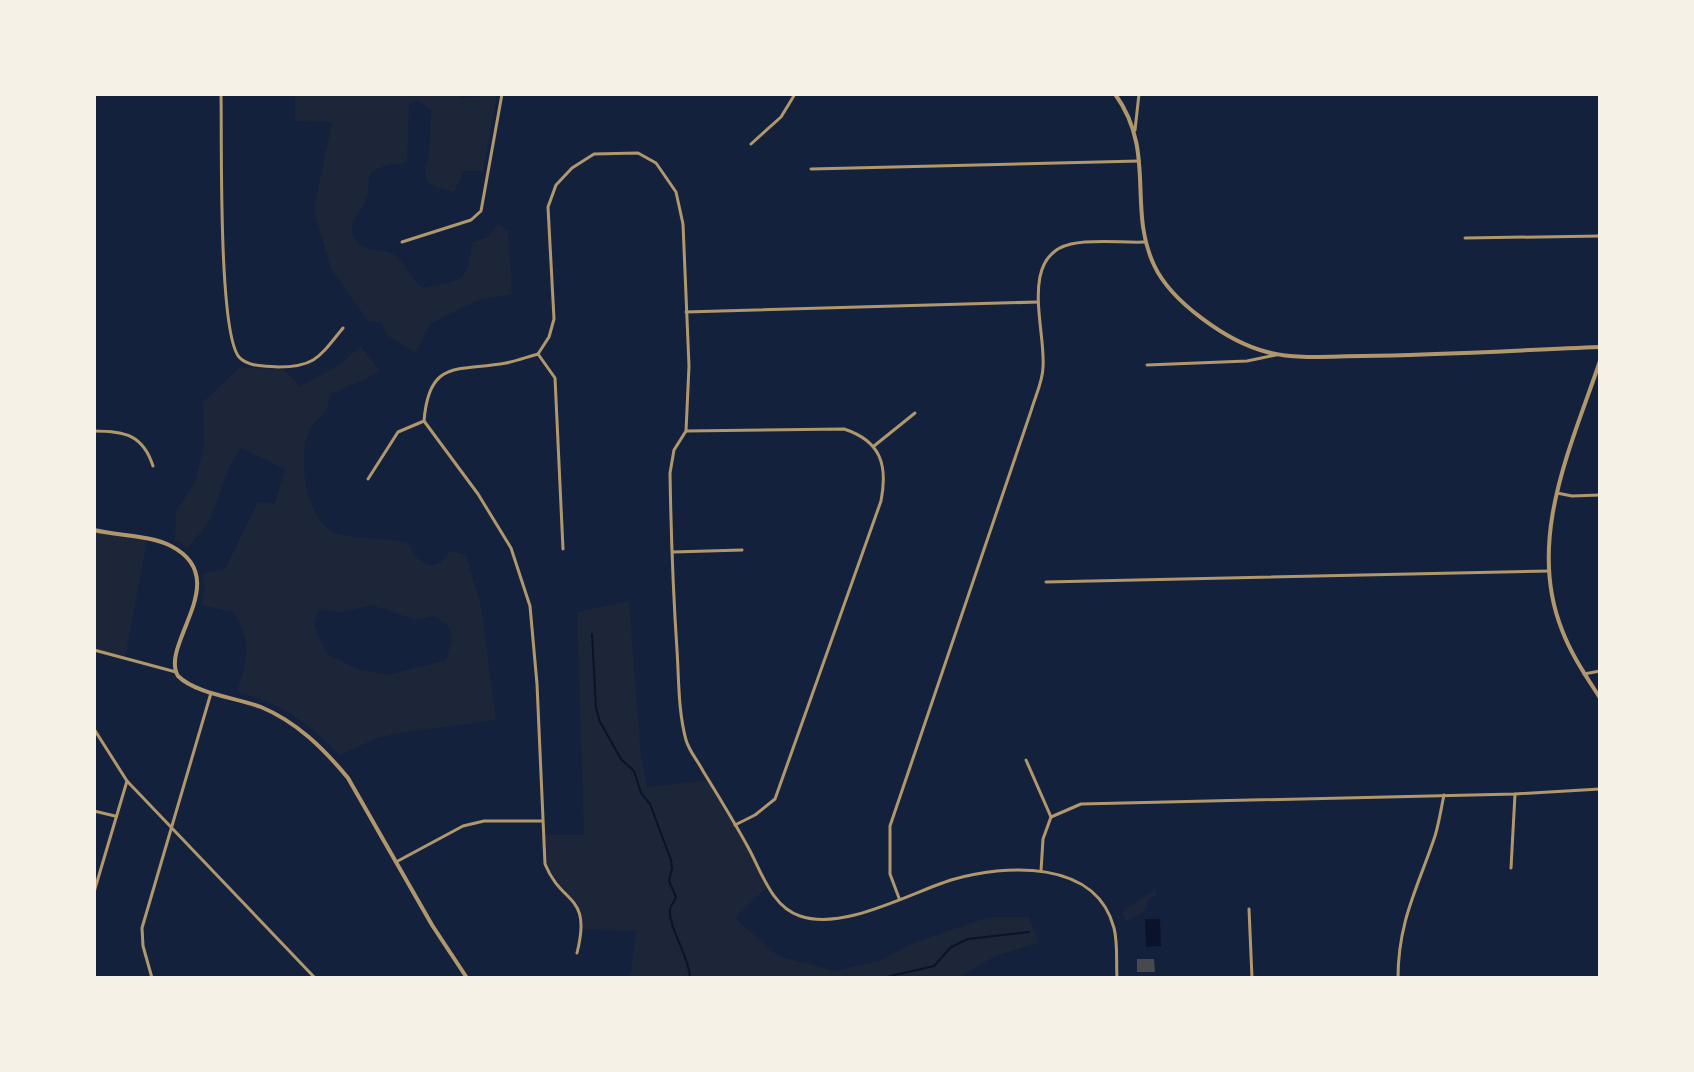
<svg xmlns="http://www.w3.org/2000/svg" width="1694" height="1072" font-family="'Public Sans',sans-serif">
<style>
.green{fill:#1d2539;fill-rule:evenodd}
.water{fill:#0b132b}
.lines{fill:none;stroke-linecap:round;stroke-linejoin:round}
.stream{stroke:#0b132b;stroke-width:2}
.building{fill:#48494c}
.minor{stroke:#b1986c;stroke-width:3}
.tertiary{stroke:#b1986c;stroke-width:4}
</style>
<rect width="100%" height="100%" fill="#14213d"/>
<g class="green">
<path d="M459,94l1,4 37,-3 -14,76h-19l-10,21 -19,-5 -8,-6 -2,-14 4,-10 2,-47 -15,-10 -7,6 -2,57 -17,1 -18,7c-6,12 -2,17 -5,26 -6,17 -28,32 -5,49 9,6 23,3 31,8 13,8 15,25 31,34 41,-10 42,-3 48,-46l16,-5 10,-13 10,7 4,63 -36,7 -45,22 -15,30 -28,-17 -7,-14h-12l-38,-53 -17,-60 18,-87 -37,-1v-26z"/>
<path d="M361,346l18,25 -15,9 -34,14c-2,26 -13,20 -21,38 -12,27 -3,92 29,102 22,6 47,4 69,8l9,15 13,9 11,-3 11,-12 15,4 15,51 15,114 -97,13 -22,5 -37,17c-35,-34 -55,-50 -103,-63 10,-31 16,-51 -4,-80l-32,-7 4,-17 -3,-14 23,-5 33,-67 17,2 10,-35 -44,-21 -11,18 -22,58 -21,24 -12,-9 1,-27 19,-30 9,-36 -1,-44 37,-35 44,3 16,16 39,-21zM372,605l44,15 18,-4 15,11 3,13 -6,20 -58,15 -30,-6 -29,-14 -11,-19 -4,-14 5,-12 24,2z"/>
<polygon points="94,530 147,540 125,658 95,650"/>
<polygon points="629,601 641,757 648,787 709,780 768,886 735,918 778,956 834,971 879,961 916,942 989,917 1029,917 1039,943 995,956 960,977 627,977 631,972 636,931 582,930 578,908 545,864 543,835 584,835 577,612"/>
<polygon points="1155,889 1157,896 1149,898 1144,913 1126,920 1122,914 1125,910"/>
</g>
<polygon class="water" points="1145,919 1160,919 1161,946 1146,947"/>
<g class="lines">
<g class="stream">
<path d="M592,634l4,74 4,14 21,37 13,12 7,22 9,11 21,56 1,8 -3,13 7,16c-1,5 -6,8 -6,12 -2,19 19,46 20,69"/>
<polyline points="882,978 934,966 951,947 968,939 1029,932"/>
</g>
</g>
<polygon class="building" points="1137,959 1154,959 1155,972 1137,972"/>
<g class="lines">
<g class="minor">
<path d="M221,94c1,43 -3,238 18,263 9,10 26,9 39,10 38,0 42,-11 65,-39"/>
<polyline points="1135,130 1139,94"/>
<polyline points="751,144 781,117 795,94"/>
<polyline points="811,169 1139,161"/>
<polyline points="1465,238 1600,236"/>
<polyline points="402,242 471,220 481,211 502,94"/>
<polyline points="686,312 1038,302"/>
<polyline points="1147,365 1247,361 1276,355"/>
<path d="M424,421l54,73 33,54 19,58 7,78 8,180c17,42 47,29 32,89"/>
<path d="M94,431c31,0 49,4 59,35"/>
<path d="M686,431l158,-2c37,12 44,36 37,72l-106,298 -20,16 -20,10"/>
<polyline points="874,446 915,413"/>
<path d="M368,479l30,-47 26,-11c5,-63 34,-49 82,-58 10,-2 21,-6 32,-9"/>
<polyline points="1557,493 1572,496 1600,495"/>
<path d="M563,549l-8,-171 -17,-24 11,-17 5,-18 -6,-112 8,-22 16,-17 22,-14 44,-1 18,10 20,29 7,32 6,142 -3,65 -12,19 -4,23c1,59 3,118 7,177 2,30 1,60 9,90 3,11 12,21 17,31 16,26 32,52 46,78 13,24 23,58 51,67 43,15 108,-22 151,-36 54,-16 145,-21 163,48 4,15 2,34 3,50"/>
<polyline points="673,552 742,550"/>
<polyline points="1046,582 1549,571"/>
<polyline points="94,650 176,672"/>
<polyline points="1584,674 1600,671"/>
<polyline points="94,729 127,781 315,978"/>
<polyline points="1026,760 1051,817 1043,839 1041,871"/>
<polyline points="94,811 115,816"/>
<polyline points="1051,817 1081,804 1515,794 1600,789"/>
<polyline points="396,862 463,826 484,821 542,821"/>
<polyline points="1511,868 1515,794"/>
<polyline points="94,892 127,781"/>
<path d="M899,898l-9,-24v-48l141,-415c4,-14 12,-30 12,-44 3,-37 -25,-111 28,-123 23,-5 51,-1 74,-2"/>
<polyline points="1249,909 1252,978"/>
<polyline points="152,978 143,946 142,928 211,693"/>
<path d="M1398,978c0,-57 20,-91 37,-142 4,-13 6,-27 9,-41"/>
</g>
<g class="tertiary">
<path d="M1115,94c42,58 12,113 39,171 17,37 74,77 113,87 30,8 65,4 95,4 80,-1 159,-6 238,-9"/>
<path d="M1600,361c-29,86 -74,179 -38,269 9,24 24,46 38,68"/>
<path d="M94,530c25,6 55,5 77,16 64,33 -12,98 7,130 18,18 60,22 83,31 36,15 63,42 87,71l84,147 35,53"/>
</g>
</g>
<rect width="1694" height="1072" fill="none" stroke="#f6f1e7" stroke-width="192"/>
</svg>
